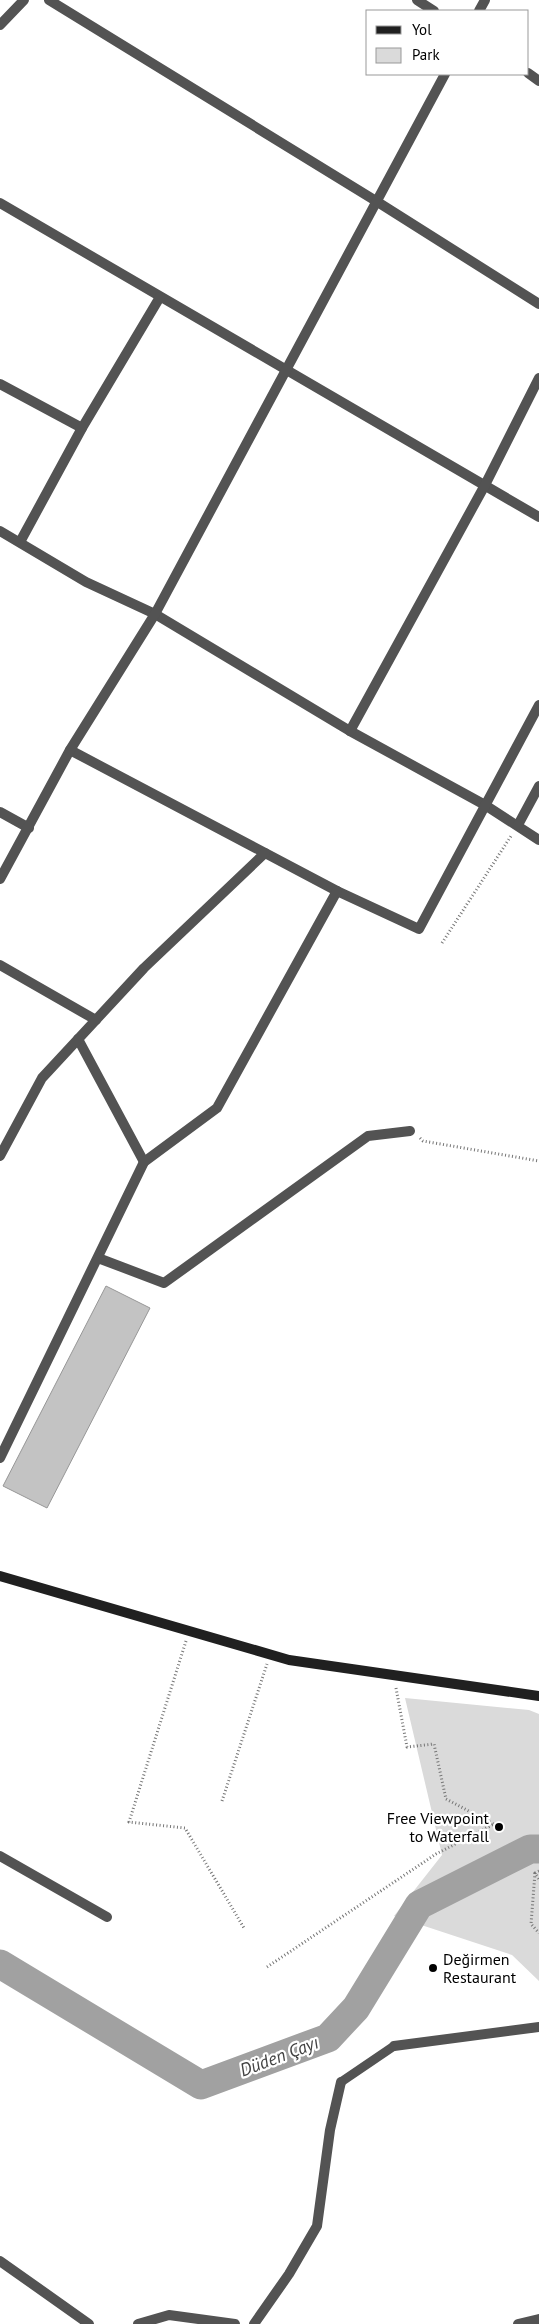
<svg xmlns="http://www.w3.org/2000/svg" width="539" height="2324" font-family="'PT Sans',sans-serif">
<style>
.green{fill:#dadada}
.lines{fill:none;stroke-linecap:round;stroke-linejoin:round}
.river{stroke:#a1a1a1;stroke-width:29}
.building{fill:#c3c3c3;stroke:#979797}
.path{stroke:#757575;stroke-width:3;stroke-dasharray:1 2.5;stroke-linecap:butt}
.lane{stroke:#535353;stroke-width:9}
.street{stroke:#535353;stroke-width:10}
.secondary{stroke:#202020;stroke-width:10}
.poi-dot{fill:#000;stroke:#fff;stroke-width:2}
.labels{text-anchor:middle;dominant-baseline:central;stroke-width:4.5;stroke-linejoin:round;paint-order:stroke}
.poi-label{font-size:16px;fill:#000;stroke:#fff;text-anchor:end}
.water-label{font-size:18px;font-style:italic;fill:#424242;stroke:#fff}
</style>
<rect width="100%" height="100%" fill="#fff"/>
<polygon class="green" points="405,1698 529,1710 539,1714 539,1981 512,1955 394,1916 442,1855"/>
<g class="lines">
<polyline class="river" points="0,1964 201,2085 328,2038 356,2008 419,1905 530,1849 539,1849"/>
</g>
<polygon class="building" points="106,1286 150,1308 47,1508 3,1486"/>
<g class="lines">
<g class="path">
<polyline points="442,943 511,836"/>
<polyline points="420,1138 423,1141 539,1161"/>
<polyline points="186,1641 129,1822 185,1828 244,1928"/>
<polyline points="396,1688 407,1747 434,1744 446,1799 499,1827"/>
<polyline points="222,1801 267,1664"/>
<polyline points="539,1871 535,1873 539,1879"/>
<polyline points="535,1873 531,1924 539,1933"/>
<polyline points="267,1967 436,1854 494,1824"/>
</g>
<polyline class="lane" points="341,2082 394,2046"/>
<g class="street">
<polyline points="49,0 376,201 539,304"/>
<polyline points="417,0 434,11"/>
<polyline points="479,11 485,0"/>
<polyline points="0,25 24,0"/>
<polyline points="528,73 539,81"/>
<polyline points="0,203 539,517"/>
<polyline points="0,384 82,428"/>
<polyline points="0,531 86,582 155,614 350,731 485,805 539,840"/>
<polyline points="20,542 82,428 160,297"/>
<polyline points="350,731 485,485 539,378"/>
<polyline points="70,750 337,891 419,929 539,705"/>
<polyline points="0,812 29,828"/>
<polyline points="518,825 539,786"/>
<polyline points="0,879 70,750 155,614 445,74"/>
<polyline points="0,965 96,1020"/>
<polyline points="78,1039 144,1162"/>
<polyline points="0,1156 42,1078 144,968 265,853"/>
<polyline points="98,1258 164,1283 368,1136 410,1131"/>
<polyline points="0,1458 144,1162 217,1108 337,891"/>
<polyline points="0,1856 107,1917"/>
<polyline points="394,2046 539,2027"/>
<polyline points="0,2261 89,2324"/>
<polyline points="138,2324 169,2315 235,2324"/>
<polyline points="254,2324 289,2274 317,2226 330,2130 341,2082"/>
<polyline points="518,2324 539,2319"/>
</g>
<polyline class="secondary" points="0,1576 289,1660 539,1696"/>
</g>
<g class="poi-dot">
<circle cx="499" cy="1827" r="5"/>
<circle cx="433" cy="1968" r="5"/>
</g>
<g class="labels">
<g class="poi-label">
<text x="489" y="1818">Free Viewpoint<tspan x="489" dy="18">to Waterfall</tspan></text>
<text x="443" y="1959" text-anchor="start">Değirmen<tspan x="443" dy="18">Restaurant</tspan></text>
</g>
<g class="water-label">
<text transform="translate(279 2056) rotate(-21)">Düden Çayı</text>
</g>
</g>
<rect x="366" y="10" width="162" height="65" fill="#ffffff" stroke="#999999"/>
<rect x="376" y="26" width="25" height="8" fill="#202020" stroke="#999999"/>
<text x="412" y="35" font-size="15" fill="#000000">Yol</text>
<rect x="376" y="48" width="25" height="15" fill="#dadada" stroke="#999999"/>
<text x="412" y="60" font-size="15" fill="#000000">Park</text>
</svg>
